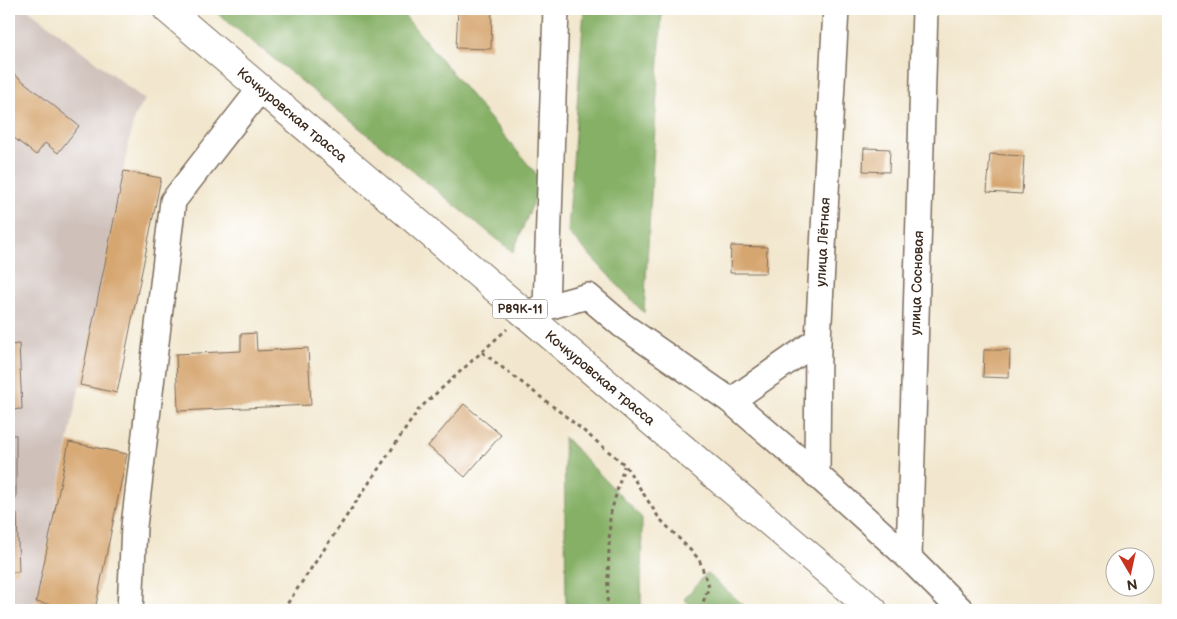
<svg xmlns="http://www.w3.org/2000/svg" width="1177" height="619" font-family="'Balsamiq Sans',sans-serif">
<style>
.industrial{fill:#cfc0ba}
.forest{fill:#86b066;stroke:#606d42}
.building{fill:#d6a670}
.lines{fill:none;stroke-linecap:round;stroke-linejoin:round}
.minor-casing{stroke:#7b6c5c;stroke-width:28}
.major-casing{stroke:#7b6c5c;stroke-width:30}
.path{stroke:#7b6c5c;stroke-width:3;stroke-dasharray:4 4;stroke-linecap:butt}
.minor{stroke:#fff;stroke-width:25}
.major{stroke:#fff;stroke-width:28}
.labels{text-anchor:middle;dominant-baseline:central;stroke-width:4;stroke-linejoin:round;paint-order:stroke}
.shield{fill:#fff;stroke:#766a62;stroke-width:1}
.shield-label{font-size:12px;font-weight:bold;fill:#3b2a1e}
.street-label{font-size:14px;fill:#3b2a1e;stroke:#fff}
</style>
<rect width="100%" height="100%" fill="#fff"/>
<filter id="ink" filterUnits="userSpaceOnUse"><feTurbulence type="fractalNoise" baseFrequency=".02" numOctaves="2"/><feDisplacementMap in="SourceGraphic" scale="10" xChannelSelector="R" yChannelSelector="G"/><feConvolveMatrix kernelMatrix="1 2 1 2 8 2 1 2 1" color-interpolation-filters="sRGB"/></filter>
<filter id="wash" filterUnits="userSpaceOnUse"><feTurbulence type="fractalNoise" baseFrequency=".0096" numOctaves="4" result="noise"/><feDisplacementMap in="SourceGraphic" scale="20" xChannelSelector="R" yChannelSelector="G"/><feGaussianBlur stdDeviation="1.12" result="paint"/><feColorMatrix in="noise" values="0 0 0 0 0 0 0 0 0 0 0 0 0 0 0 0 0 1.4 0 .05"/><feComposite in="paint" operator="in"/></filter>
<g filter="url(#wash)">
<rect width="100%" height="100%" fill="#f2e7ce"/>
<polygon class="industrial" points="9,9 28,9 145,100 134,118 34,610 9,610"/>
<g class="forest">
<polygon points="212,9 399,9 542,181 513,252"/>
<polygon points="584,9 662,9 644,313 568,232"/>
<polygon points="564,437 642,518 641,610 566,610"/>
<polygon points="707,573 749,610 696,610 684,599"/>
</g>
<g id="blocks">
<g class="building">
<polygon points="458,9 492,9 491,49 456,48"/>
<polygon points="9,70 79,126 58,153 45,143 36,155 9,134"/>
<polygon points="864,148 890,149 889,172 863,171"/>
<polygon points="990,154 1024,156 1022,194 987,192"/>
<polygon points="124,171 161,178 117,393 80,385"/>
<polygon points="731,246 767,247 766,273 730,273"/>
<polygon points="256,333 257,351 308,348 311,405 178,411 176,354 241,351 241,334"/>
<polygon points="19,344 22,409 9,410 9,345"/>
<polygon points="984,350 1010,350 1009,378 983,377"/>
<polygon points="464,404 501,435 465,477 428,446"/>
<rect x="9" y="435" width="7" height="64"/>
<polygon points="69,442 127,454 95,610 79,610 36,602"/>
<polygon points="9,514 17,514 19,572 9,572"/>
</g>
</g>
</g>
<g filter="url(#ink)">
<use href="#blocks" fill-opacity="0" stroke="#7b6c5c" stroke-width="1"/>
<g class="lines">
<g class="minor-casing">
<g id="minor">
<polyline points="546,307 556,9"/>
<polyline points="525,313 588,296 622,325 731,401 817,475 909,558 961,610"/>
<polyline points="731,401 818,340"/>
<polyline points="817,475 818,340 836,9"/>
<polyline points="909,558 925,9"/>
<polyline points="130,610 134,526 173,201 261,88"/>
</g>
</g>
<g class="major-casing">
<polyline id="major" points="167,9 873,610"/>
</g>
<g class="path">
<polyline points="482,352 568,418 625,465 659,518 699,559 709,587 700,610"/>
<polyline points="283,610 419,409 507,329"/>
<polyline points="607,610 610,516 624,466"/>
</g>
<use href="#minor" class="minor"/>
<use href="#major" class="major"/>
</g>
</g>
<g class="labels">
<rect class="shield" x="492.5" y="299.5" width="55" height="19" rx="4"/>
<g class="shield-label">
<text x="520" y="309">Р89К-11</text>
</g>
<g class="street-label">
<text transform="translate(292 115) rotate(40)">Кочкуровская трасса</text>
<text transform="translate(823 242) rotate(-87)">улица Лётная</text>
<text transform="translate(917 283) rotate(-88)">улица Сосновая</text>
<text transform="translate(600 378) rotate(40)">Кочкуровская трасса</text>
</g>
</g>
<rect width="1177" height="619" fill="none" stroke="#fff" stroke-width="30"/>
<g transform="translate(1130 572) rotate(171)"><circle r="24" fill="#ffffff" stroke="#b1aaa5"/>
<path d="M0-4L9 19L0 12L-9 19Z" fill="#c8321e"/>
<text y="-8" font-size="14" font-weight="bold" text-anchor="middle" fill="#3b2a1e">N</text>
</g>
</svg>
